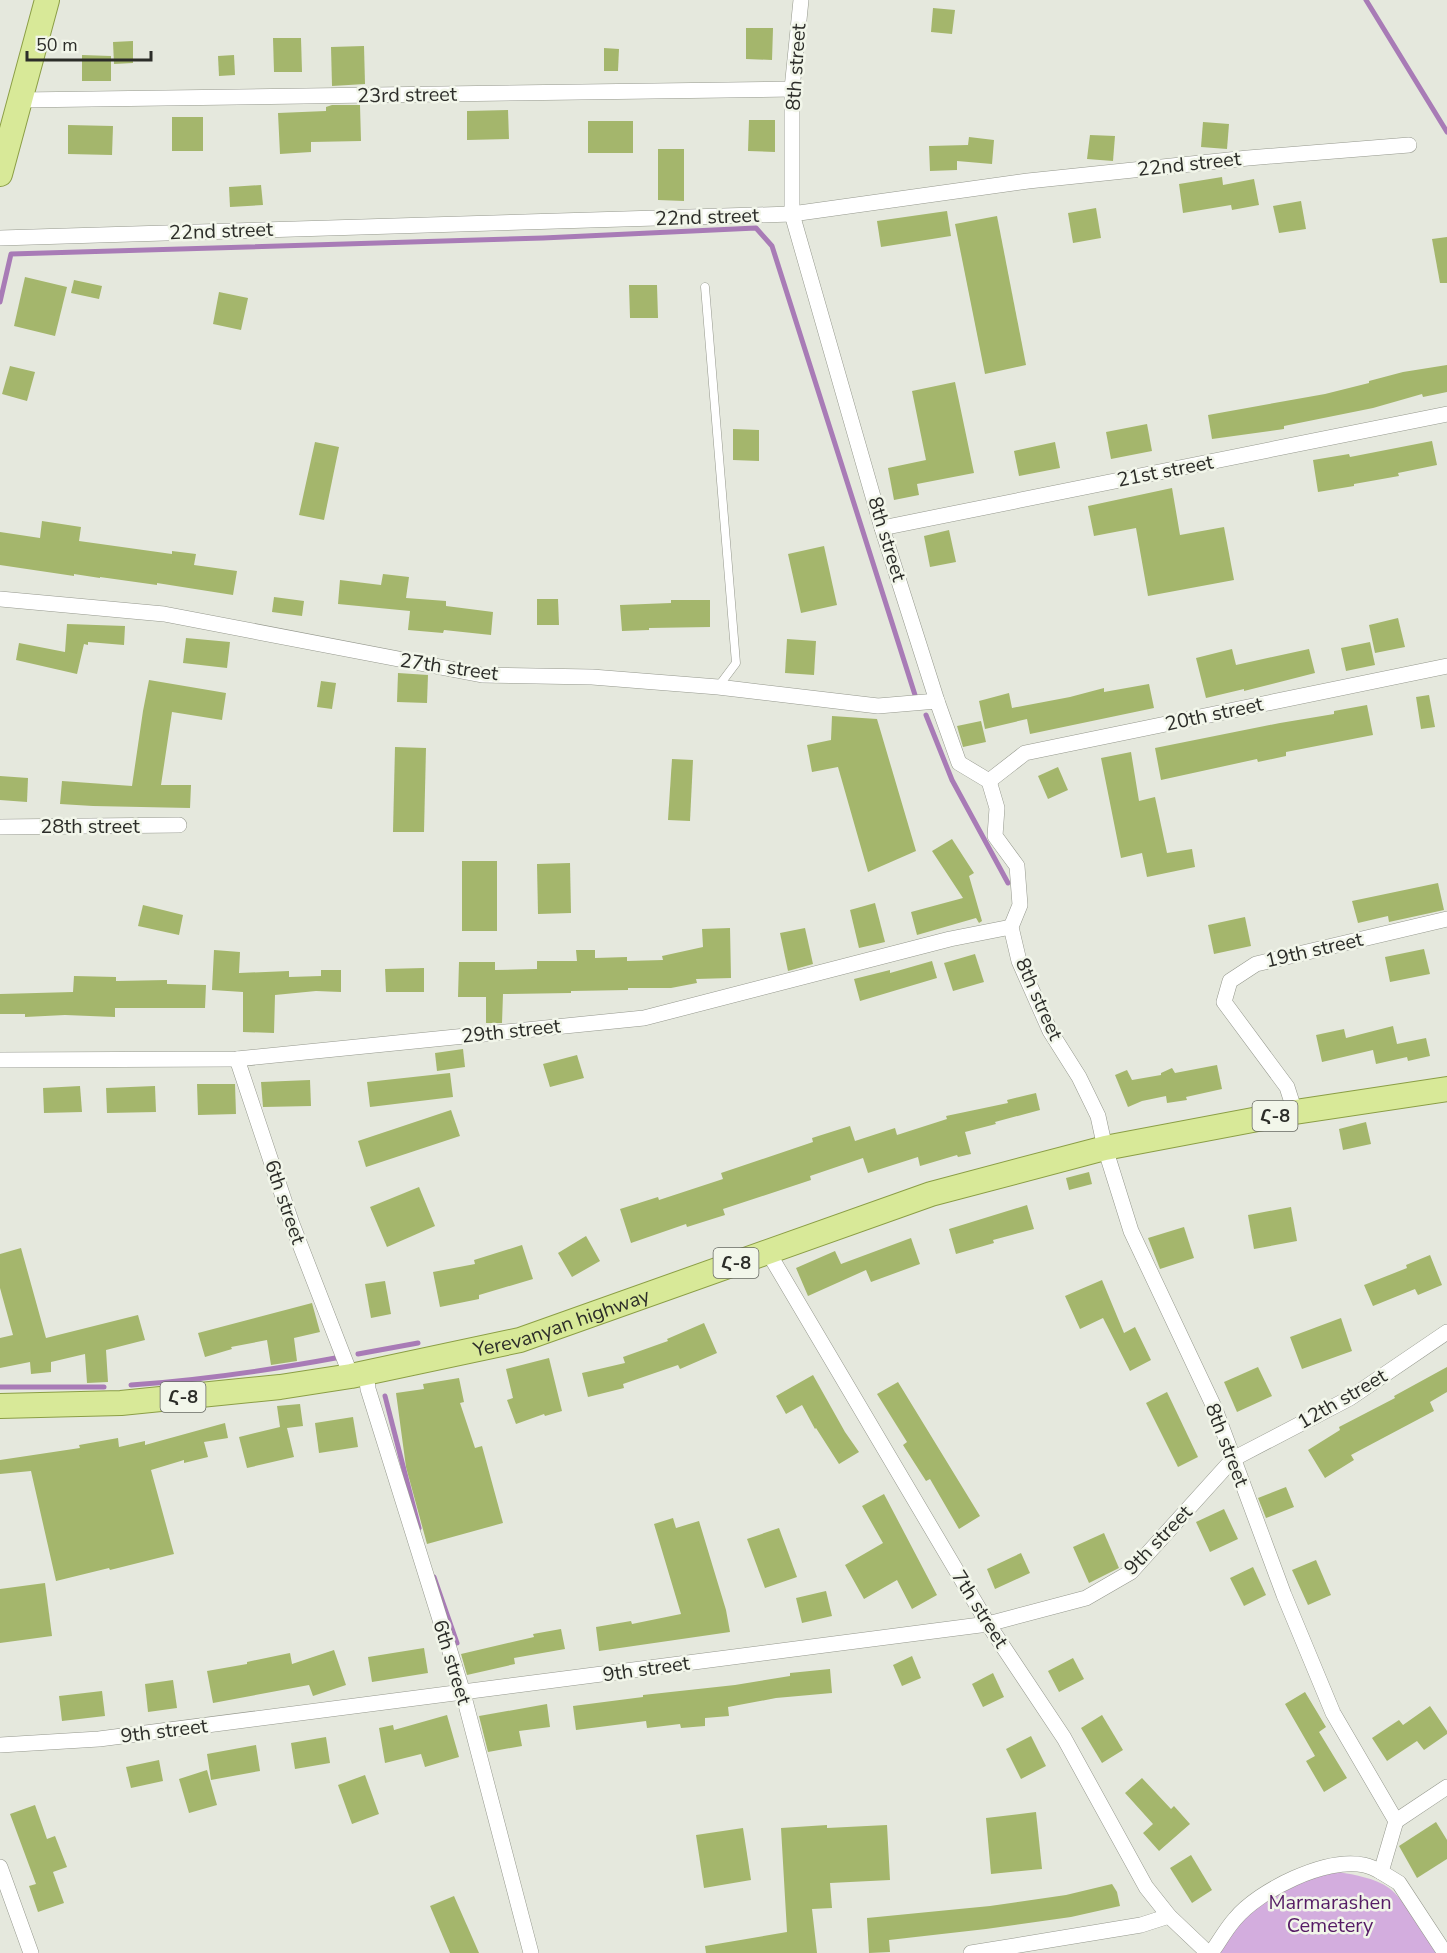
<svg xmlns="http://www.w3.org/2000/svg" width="1447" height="1953" font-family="'Nunito Sans','Noto Sans Armenian',sans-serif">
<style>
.green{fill:#d3adde}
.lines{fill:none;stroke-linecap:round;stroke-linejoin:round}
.stream{stroke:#a87bb6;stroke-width:5}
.building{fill:#a4b66c}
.lane-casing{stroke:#95988d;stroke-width:9}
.street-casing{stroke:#95988d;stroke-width:16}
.primary-casing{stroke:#8b9e45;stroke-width:26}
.lane{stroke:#fff;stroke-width:8}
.street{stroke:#fff;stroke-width:15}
.primary{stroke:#d8e998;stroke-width:24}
.labels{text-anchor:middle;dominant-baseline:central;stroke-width:5;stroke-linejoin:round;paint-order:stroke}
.shield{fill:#f2f6ea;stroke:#676963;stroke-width:1.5}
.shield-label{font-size:18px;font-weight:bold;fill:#2c2d29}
.street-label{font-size:20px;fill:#2c2d29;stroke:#f2f6ea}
.park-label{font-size:20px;fill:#551b65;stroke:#f2f6ea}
</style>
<rect width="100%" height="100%" fill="#e5e8dd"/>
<path class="green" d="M1339,1872c16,3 36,6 50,16 16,12 37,47 49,65h-222l23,-34 50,-36z"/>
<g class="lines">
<g class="stream">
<polyline points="1366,0 1447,132"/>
<polyline points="0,302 11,254 543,238 756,228 772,246 915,695"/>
<polyline points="926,715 952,780 1008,883"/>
<polyline points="358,1354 418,1343"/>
<path d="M131,1385c71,-5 140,-15 210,-28"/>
<polyline points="0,1387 104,1387"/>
<polyline points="385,1396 419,1528"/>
<polyline points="434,1577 457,1643"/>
</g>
</g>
<g class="building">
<polygon points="933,8 955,10 952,34 931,32"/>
<polygon points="746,28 773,28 772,60 746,59"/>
<polygon points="273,38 301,38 302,72 274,72"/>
<polygon points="133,41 133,63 114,64 113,42"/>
<polygon points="364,46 365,84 332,86 331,47"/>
<polygon points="604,48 619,49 618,71 604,71"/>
<polygon points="82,55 111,56 111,81 82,81"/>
<polygon points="234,55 235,75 219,76 218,56"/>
<polygon points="332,105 360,105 361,141 311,142 311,152 280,154 278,113 326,111 326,107"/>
<polygon points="508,110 509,139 467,140 467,111"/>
<rect x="172" y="117" width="31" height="34"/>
<polygon points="749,120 775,120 775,152 748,151"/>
<rect x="588" y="121" width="45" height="32"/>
<polygon points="1203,122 1229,124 1227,149 1201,147"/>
<polygon points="68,125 113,126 112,155 68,154"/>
<polygon points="1090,135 1115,136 1113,161 1087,159"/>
<polygon points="969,137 994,140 992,164 957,161 957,170 930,171 929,146 968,145"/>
<polygon points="658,149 684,149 684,201 658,200"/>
<polygon points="1222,177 1223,185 1254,179 1259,205 1232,210 1231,205 1183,213 1179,184"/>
<polygon points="261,185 263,205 230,207 229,187"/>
<polygon points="1301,201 1306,229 1279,233 1273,206"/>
<polygon points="1096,208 1101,238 1073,243 1068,213"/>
<polygon points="947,211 951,236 881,247 877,221"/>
<polygon points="997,216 1026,365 985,374 955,224"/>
<polygon points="1447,237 1447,283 1440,283 1432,239"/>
<polygon points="25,277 67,287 55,336 14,326"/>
<polygon points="74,280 102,286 99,299 71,293"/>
<polygon points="629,285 657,285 658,318 630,318"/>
<polygon points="219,292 248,298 241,330 213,324"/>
<polygon points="1447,365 1447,392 1423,397 1422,394 1373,408 1284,426 1284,429 1212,439 1208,415 1325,394 1369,383 1369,381 1403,372"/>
<polygon points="10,366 35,372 27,401 2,394"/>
<polygon points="955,382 974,473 917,484 919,495 894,500 888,468 926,460 912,391"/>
<polygon points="1147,424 1152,451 1111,459 1106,432"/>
<polygon points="733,429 759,430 759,461 733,460"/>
<polygon points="1432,441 1437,465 1398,473 1399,476 1354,484 1354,486 1318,492 1313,460 1349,454 1350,457"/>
<polygon points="315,442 339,447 324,520 299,515"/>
<polygon points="1055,442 1060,468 1019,476 1014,451"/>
<polygon points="1172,488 1180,535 1224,527 1234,580 1148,596 1136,528 1094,536 1088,506"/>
<polygon points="42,521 81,527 79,541 172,554 172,551 196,554 194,565 237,571 233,595 157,583 157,585 100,577 100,578 74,574 74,576 0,565 0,532 40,538"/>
<polygon points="949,530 956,562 930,567 924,536"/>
<polygon points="824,546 837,605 801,613 788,554"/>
<polygon points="383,574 409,577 406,598 446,601 446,606 493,612 491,635 444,630 443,633 408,630 410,611 338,604 340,580 381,585"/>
<polygon points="274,597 304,601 302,616 272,612"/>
<polygon points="537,599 558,599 559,625 537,625"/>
<polygon points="671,600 710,600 710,627 649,628 649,630 622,631 620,605 671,603"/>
<polygon points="1398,618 1405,647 1375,653 1369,625"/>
<polygon points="67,624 125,626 124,645 88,642 88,645 84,644 77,674 16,660 19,643 65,652"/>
<polygon points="186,638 230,642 227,668 183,663"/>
<polygon points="787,639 816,641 814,675 785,673"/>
<polygon points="1370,642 1375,665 1346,671 1341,648"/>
<polygon points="1232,649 1236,665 1309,649 1315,673 1244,691 1244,689 1206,698 1196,658"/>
<polygon points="398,673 428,675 427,703 397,702"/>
<polygon points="149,680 226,693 222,720 172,712 161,785 191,785 190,808 93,806 60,804 62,781 132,786 143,711"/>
<polygon points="321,681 336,683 332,709 317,707"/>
<polygon points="1149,684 1154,708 1030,734 1027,719 985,729 979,701 1009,693 1012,708 1070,697 1104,688 1104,692"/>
<polygon points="1429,695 1435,727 1421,729 1416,697"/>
<polygon points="1367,705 1373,735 1286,752 1286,756 1258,762 1257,759 1161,780 1155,748 1280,723 1334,714 1334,711"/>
<polygon points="832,716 877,719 916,851 868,872 838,767 812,772 807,745 831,740"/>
<polygon points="981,721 986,742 963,747 957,726"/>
<polygon points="395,747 426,748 424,832 393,832"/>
<polygon points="1131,752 1139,801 1155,797 1167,853 1192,849 1195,867 1147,877 1142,853 1121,858 1101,758"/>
<polygon points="672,759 693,760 690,821 668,820"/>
<polygon points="1058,767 1068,790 1048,799 1038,776"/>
<polygon points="0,776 28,778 27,802 0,800"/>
<polygon points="952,839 974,873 969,876 982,921 979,923 976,918 917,935 911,912 963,898 932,851"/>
<rect x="462" y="861" width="35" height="70"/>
<polygon points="570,863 571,913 538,914 537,864"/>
<polygon points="1438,883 1444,910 1389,922 1388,916 1358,923 1352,901"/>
<polygon points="875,903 885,942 859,948 850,910"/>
<polygon points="143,905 183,915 179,935 138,926"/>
<polygon points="1245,917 1251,946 1214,954 1208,925"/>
<polygon points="730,928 731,978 696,979 697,983 671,988 628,988 628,990 571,991 571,993 503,994 502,1023 486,1023 486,997 458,997 459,962 495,962 495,970 537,969 537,961 577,961 576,950 595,950 595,958 627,957 627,961 663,960 662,956 703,947 702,929"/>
<polygon points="805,928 813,964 788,971 780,933"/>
<polygon points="1424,949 1430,974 1390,982 1385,957"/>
<polygon points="214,950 240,952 239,973 289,971 289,977 321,976 321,970 341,970 341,992 316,991 275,995 274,1033 243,1032 243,992 212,990"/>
<polygon points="975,954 984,982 953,991 944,963"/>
<polygon points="932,961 937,978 860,1001 854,979 890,970 890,973"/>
<polygon points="424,968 424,992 386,992 385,969"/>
<polygon points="74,976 116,977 116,981 167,980 167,984 206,985 205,1008 115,1008 115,1017 65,1015 25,1017 25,1014 0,1014 0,994 73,992"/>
<polygon points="1393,1026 1397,1044 1426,1038 1430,1056 1408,1061 1407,1057 1376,1064 1373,1050 1322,1062 1316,1035 1344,1029 1346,1038"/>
<polygon points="463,1049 465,1067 437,1071 435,1053"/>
<polygon points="577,1055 584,1078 550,1087 543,1064"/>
<polygon points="1217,1065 1222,1089 1186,1097 1187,1100 1167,1103 1166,1096 1142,1101 1128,1107 1115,1075 1127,1070 1132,1080 1161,1075 1161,1073 1172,1068 1175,1073"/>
<polygon points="450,1073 453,1097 370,1107 367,1082"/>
<polygon points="310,1080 311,1106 263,1107 261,1082"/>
<polygon points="197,1084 235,1084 236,1114 198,1115"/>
<polygon points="80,1086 82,1112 44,1113 43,1088"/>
<polygon points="155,1086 156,1112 107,1113 106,1088"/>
<polygon points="1036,1093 1040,1110 995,1122 996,1124 965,1132 971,1154 958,1157 957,1155 920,1166 918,1157 868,1173 863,1158 810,1176 811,1180 723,1209 725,1215 687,1227 686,1224 631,1243 620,1209 658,1197 659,1200 723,1179 721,1173 813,1142 812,1138 850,1126 855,1141 895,1128 897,1135 947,1119 946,1116 1008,1103 1007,1100"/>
<polygon points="451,1110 460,1136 366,1167 358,1141"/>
<polygon points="1366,1122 1371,1144 1343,1150 1339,1129"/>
<polygon points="1089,1172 1092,1184 1069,1190 1066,1178"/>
<polygon points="419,1187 435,1226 387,1247 370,1207"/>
<polygon points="1027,1205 1034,1229 993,1240 994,1243 956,1254 949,1229"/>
<polygon points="1291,1207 1297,1241 1254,1249 1248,1215"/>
<polygon points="1184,1227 1194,1258 1160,1269 1148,1238"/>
<polygon points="586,1236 600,1261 572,1277 558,1253"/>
<polygon points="911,1238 920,1264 871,1282 866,1270 808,1296 796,1268 835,1251 841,1264"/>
<polygon points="522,1245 533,1279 479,1295 479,1299 440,1307 433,1272 475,1264 474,1260"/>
<polygon points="21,1248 46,1338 138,1315 145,1340 106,1350 108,1382 87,1383 85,1354 51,1362 51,1372 31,1374 30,1362 0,1368 0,1338 13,1335 0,1288 0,1254"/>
<polygon points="1430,1255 1442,1285 1418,1295 1415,1289 1373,1306 1364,1285 1407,1268 1406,1265"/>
<polygon points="1102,1280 1124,1333 1135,1327 1151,1360 1130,1371 1103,1318 1080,1329 1065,1296"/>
<polygon points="385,1281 391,1314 371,1318 365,1284"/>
<polygon points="312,1303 320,1332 294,1338 297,1361 271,1365 267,1340 231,1347 232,1349 205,1357 198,1333"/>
<polygon points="1341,1318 1352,1351 1302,1369 1290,1337"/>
<polygon points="704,1323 717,1353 680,1369 678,1365 623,1384 624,1388 588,1397 582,1373 625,1363 623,1357 668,1341 667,1339"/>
<polygon points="549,1358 562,1411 545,1416 544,1414 516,1424 507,1400 513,1398 506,1369"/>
<polygon points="1258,1367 1272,1396 1237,1412 1224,1382"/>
<polygon points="1447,1367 1447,1392 1430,1402 1434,1411 1351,1455 1354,1460 1325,1478 1308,1450 1340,1430 1339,1427 1395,1398 1394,1396"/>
<polygon points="813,1375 845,1432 859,1452 839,1464 816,1428 815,1429 802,1405 786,1414 776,1396"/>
<polygon points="459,1378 464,1402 460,1403 475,1448 482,1446 503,1523 427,1544 406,1467 396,1393 424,1389 423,1384"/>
<polygon points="898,1382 980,1516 959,1529 930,1479 926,1481 903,1445 907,1442 877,1394"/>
<polygon points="1167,1392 1198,1457 1178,1467 1146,1403"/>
<polygon points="300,1404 303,1426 287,1428 294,1457 247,1468 239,1437 280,1427 277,1406"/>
<polygon points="353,1417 358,1447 319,1453 315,1423"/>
<polygon points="225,1423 228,1438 204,1442 208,1457 184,1463 184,1460 151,1470 174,1554 110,1570 109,1568 56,1581 31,1471 0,1474 0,1460 80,1448 79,1445 118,1438 119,1447 145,1441 145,1445"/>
<polygon points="1286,1487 1294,1507 1266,1518 1258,1498"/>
<polygon points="884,1494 937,1595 912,1609 897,1580 864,1599 845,1565 883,1543 862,1506"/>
<polygon points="1224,1509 1238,1539 1210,1552 1196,1522"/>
<polygon points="673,1518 676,1528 699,1521 726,1610 730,1632 599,1651 596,1627 631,1621 632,1624 681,1614 654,1524"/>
<polygon points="779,1528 797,1577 765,1588 747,1539"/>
<polygon points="1104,1533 1119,1568 1089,1583 1073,1547"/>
<polygon points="1021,1553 1030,1573 995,1589 987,1569"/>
<polygon points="1316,1560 1331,1595 1308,1605 1292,1570"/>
<polygon points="1253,1567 1266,1595 1244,1606 1230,1578"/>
<polygon points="45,1583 52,1636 0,1643 0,1589"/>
<polygon points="826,1591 832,1616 802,1623 796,1598"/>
<polygon points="561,1629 565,1649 514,1658 515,1664 467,1675 461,1654 534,1637 533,1634"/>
<polygon points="424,1648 428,1673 372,1682 368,1657"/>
<polygon points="334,1650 346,1685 313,1696 309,1685 213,1703 207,1671 247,1664 247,1662 290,1653 292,1664"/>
<polygon points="912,1656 921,1678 902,1686 893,1665"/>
<polygon points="1073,1658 1084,1679 1059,1692 1048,1671"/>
<polygon points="830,1669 832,1693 776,1698 728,1707 729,1716 705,1718 705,1726 681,1728 680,1724 647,1728 646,1721 576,1730 573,1706 643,1697 643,1695 735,1685 790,1676 790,1673"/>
<polygon points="993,1673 1004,1697 983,1707 972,1684"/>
<polygon points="173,1680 177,1708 148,1712 145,1684"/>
<polygon points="102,1691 105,1716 62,1721 59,1696"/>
<polygon points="1305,1692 1326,1727 1319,1732 1347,1778 1324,1792 1306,1761 1315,1756 1285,1704"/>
<polygon points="547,1704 550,1727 519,1731 522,1746 488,1752 479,1716"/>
<polygon points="1430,1706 1447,1731 1447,1734 1424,1750 1417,1741 1387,1761 1372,1738 1399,1720 1403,1725"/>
<polygon points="447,1715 459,1757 425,1767 421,1754 385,1763 379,1728 393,1725 394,1730"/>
<polygon points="1102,1715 1123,1750 1102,1763 1081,1728"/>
<polygon points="1031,1736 1046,1766 1021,1779 1006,1749"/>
<polygon points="326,1737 330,1763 295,1769 291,1743"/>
<polygon points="256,1745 260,1771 211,1780 207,1754"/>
<polygon points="159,1760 163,1781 131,1788 126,1767"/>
<polygon points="207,1770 217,1805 189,1813 179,1779"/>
<polygon points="365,1775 379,1814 352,1824 338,1785"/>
<polygon points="1142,1778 1171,1809 1174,1806 1190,1824 1159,1851 1143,1833 1153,1824 1125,1793"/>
<polygon points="35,1805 47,1839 55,1836 67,1867 53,1872 64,1903 38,1912 29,1886 36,1884 10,1814"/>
<polygon points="1036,1812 1042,1869 991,1874 986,1818"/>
<polygon points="1436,1822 1447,1840 1447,1859 1417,1878 1399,1846"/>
<polygon points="827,1825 827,1828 887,1825 890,1880 830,1883 832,1908 812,1909 817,1953 706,1953 705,1946 787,1932 781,1828"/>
<polygon points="743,1828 751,1880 704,1888 696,1835"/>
<polygon points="1191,1855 1212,1890 1192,1903 1170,1868"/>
<polygon points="1112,1884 1117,1892 1120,1906 1071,1917 986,1929 889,1940 890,1952 869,1953 867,1918 990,1906 1066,1895"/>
<polygon points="454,1896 479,1953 450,1953 430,1906"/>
</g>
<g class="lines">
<g class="lane-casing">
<polyline id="lane" points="705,287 736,663 718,687"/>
</g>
<g class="street-casing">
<g id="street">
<polyline points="801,0 792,89 792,214 882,528 937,701 959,763 989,781 997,808 995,836 1017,866 1020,905 1011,927 1019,961 1050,1031 1079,1077 1098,1116 1105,1148 1131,1231 1215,1409 1284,1595 1333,1713 1396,1821 1381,1872 1399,1883 1445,1953"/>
<polyline points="21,100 792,89"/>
<polyline points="0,238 792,214 1028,181 1248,158 1409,145"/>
<polyline points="882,528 1447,414"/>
<polyline points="0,599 164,614 482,675 592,677 718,687 878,706 937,701"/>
<polyline points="989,781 1025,753 1447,666"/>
<polyline points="0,827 179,825"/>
<polyline points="237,1059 292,1224 351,1376"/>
<polyline points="0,1060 237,1059 644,1018 950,939 1011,927"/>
<polyline points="1295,1112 1287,1087 1224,1002 1230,981 1256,964 1447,919"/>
<polyline points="768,1252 988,1624 1064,1738 1146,1887 1169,1916 1208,1953"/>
<polyline points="366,1373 368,1389 463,1693 531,1953"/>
<polyline points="0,1745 99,1739 988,1624 1086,1598 1131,1572 1233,1459 1350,1398 1447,1332"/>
<polyline points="1396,1821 1447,1787"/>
<polyline points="0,1867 31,1953"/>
<polyline points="971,1953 1141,1925 1169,1916"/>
<path d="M1211,1953c8,-11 15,-24 24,-34 24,-29 91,-62 129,-54 5,1 12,4 17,7"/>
</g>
</g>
<g class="primary-casing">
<g id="primary">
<polyline points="0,174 47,0"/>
<path id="s1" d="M0,1406l121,-3 159,-16 71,-11 169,-36 411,-146 174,-46 190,-36 152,-23"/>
</g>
</g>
<use href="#lane" class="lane"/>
<use href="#street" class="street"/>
<use href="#primary" class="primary"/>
</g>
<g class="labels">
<g class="shield">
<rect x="1252.5" y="1101" width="45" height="30" rx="4.5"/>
<rect x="713.5" y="1248" width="45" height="30" rx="4.5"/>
<rect x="160.5" y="1382" width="45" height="30" rx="4.5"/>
</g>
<g class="shield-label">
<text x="1275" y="1116">Հ-8</text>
<text x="736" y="1263">Հ-8</text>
<text x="183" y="1397">Հ-8</text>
</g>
<g class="street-label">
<text transform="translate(796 67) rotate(-86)">8th street</text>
<text transform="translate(407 95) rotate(-1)">23rd street</text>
<text transform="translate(1189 164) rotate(-6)">22nd street</text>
<text transform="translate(707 217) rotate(-2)">22nd street</text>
<text transform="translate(221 231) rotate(-2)">22nd street</text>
<text transform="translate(1165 471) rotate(-11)">21st street</text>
<text transform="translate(887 539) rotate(73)">8th street</text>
<text transform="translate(449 667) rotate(8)">27th street</text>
<text transform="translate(1214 714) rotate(-12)">20th street</text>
<text x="90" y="826">28th street</text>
<text transform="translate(1314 950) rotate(-13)">19th street</text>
<text transform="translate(1039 999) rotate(66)">8th street</text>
<text transform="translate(511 1031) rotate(-6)">29th street</text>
<text transform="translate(285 1202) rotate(71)">6th street</text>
<text stroke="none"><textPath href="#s1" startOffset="570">Yerevanyan highway</textPath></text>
<text transform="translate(1342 1399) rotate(-30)">12th street</text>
<text transform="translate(1227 1445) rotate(69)">8th street</text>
<text transform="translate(1158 1540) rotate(-46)">9th street</text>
<text transform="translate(980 1609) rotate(58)">7th street</text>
<text transform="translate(452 1662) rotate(73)">6th street</text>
<text transform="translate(646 1669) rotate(-8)">9th street</text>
<text transform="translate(164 1731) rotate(-7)">9th street</text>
</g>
<g class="park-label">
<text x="1330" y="1902">Marmarashen<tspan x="1330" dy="23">Cemetery</tspan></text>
</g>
</g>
<path d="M27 51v9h124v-9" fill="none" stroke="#2c2d29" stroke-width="3"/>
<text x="36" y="51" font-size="18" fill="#2c2d29" stroke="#f2f6ea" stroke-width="4.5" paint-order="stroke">50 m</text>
</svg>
